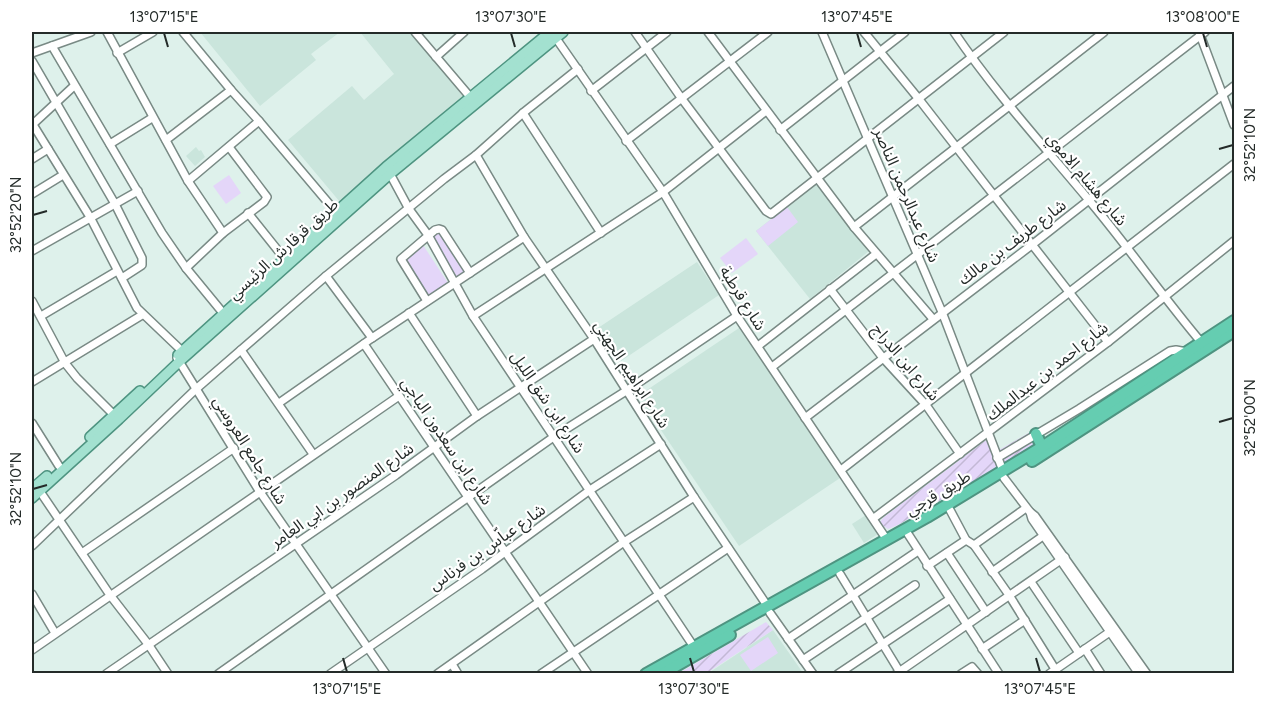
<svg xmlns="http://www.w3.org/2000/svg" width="1266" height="705" font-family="Figtree,'Noto Sans Arabic',sans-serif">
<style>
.built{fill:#cae5dc}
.park{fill:#e4d6f9}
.garden{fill:url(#garden-furrows)}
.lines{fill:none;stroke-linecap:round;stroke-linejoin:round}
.minor-casing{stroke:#798a85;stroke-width:10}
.major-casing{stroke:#4e9481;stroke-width:12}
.highway-casing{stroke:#4e9481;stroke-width:14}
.minor{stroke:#fff;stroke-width:7}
.major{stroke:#a3e1d0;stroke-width:9}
.highway{stroke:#65cdb1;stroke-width:10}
.ticks{fill:none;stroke:#242b29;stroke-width:2}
.labels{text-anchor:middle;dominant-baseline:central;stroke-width:4.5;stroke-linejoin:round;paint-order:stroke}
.street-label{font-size:16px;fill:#242b29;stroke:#fff}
.neatline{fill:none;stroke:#242b29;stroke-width:2}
.ticks-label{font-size:15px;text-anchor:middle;fill:#242b29}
</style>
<defs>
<pattern id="garden-furrows" width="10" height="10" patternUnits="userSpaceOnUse" patternTransform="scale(1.5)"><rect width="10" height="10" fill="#e4d6f9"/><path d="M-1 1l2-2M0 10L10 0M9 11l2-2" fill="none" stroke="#c3b8d5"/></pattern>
</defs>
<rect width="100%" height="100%" fill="#def1eb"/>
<g class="built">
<polygon points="200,32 340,32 311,54 316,60 260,106"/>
<polygon points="360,32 412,32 464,98 340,202 288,140 352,86 364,100 394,74"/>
<polygon points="196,147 199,151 201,150 205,157 195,166 186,156"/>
<polygon points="816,184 869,251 810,299 756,231"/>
<polygon points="697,262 719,295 621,361 598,328"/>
<polygon points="742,326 843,476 739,546 638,396"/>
<polygon points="866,515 878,534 864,543 852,524"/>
<polygon points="773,630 803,673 707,674"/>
</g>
<g class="park">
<polygon points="229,175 241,193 226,204 213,186"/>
<polygon points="787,207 798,222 768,246 756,231"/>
<polygon points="439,232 466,271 456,277 431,239"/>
<polygon points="746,238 758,254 732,273 720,258"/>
<polygon points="423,245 450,286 429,296 404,262"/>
<polygon points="768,637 778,653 751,671 740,655"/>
</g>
<g class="garden">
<polygon points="1032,431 1037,444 898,525 888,529 879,523 884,517 993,435 999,450"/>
<polygon points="766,622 773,630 707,673 679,673"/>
</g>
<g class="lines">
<g class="minor-casing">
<g id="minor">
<polyline points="107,32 188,181 223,233"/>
<polyline points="183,32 231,90 259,121 336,212"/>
<polyline points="415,32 471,98"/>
<polyline points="635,32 682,99 766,211 771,214 1004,32"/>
<polyline points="708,32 854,227 933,319"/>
<polyline points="822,32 942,312 1003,471"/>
<polyline points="864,32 918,98 1108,342"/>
<path d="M954,32c40,59 88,112 134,167 39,46 74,97 113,143"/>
<polyline points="1199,32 1234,125"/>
<polyline points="553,34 663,192 737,316 887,540"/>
<polyline points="52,46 162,233 186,268 223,313"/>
<polyline points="32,53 91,32"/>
<polyline points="117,53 153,32"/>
<polyline points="436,57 464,32"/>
<polyline points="32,61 115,204 142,258 142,265 122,278"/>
<polyline points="591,91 667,32"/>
<polyline points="523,113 601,233"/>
<polyline points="32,123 90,217 137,308 182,351"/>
<polyline points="32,125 74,86"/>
<polyline points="780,130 905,32"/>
<polyline points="166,140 231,90"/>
<polyline points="626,141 768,32"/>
<polyline points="110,144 152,118"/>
<polyline points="476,155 524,237 594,339 694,497 768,607"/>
<polyline points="32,159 48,149"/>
<polyline points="389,172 409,209 428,235 473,316 694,647"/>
<polyline points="188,181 259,121"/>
<polyline points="32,194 63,175"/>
<polyline points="248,213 284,258"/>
<polyline points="854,227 1104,32"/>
<polyline points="32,251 138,191"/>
<polyline points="186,268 223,233 264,202 267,197 229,147"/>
<polyline points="326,276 372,338"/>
<polyline points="830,289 883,358 926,405 960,454"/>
<polyline points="32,301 65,363 77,378 114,415"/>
<polyline points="427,301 401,259 435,230 439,229 442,230 470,273"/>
<polyline points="409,313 477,416"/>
<polyline points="41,316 117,271"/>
<polyline points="473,316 663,192 766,111"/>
<polyline points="364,344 588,674"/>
<polyline points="758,346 876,254"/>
<polyline points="241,350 313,454"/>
<polyline points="177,358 260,492 386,674"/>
<polyline points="772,367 1205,32"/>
<polyline points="32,382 142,315"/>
<polyline points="279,403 372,338 524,237"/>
<polyline points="805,418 1033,244 1234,86"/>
<polyline points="32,423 59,466"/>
<polyline points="997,458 1079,409 1170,351 1176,350 1187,352"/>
<polyline points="841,470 1234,164"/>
<polyline points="1004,478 1030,512 1032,519 1139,674"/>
<polyline points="37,487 110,595 148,644 168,674"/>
<polyline points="950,510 966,540 974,545 1009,595 1055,669"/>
<polyline points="1030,512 1035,516 1147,674"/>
<polyline points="874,518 1108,342 1234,241"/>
<polyline points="908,534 999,674"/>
<polyline points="974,545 1026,508"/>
<polyline points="32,546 196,389 326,276 444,179 476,155 523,113 578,69"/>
<polyline points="82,553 234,448"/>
<polyline points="947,553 986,612"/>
<polyline points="927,566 966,540"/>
<polyline points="992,572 1043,536"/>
<polyline points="840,574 901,674"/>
<polyline points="1031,582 1079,653"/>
<polyline points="32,594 55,633"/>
<polyline points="770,613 813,674"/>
<polyline points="788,639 918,551"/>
<polyline points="982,649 1025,620"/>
<polyline points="1085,649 1101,674"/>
<polyline points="32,650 399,396"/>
<polyline points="803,660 915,585"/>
<polyline points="452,664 458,674"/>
<polyline points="106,674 396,475 477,416 594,339"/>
<polyline points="218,674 555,436 626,391 737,316"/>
<polyline points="330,674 482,569 590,490 661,444"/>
<polyline points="437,674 624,542 694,497"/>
<polyline points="541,674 728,548"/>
<polyline points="838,674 950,599"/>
<polyline points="896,674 1065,557"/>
<polyline points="961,674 972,667 978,674"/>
<polyline points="1049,674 1114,629"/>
</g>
</g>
<g class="major-casing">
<g id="major">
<polyline points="178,355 386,167 550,32"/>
<polyline points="90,437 140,391"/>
<polyline points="32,489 47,476"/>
<polyline points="32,498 119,419 180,361 390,174 563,32"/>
</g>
</g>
<g class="highway-casing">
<g id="highway">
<polyline points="1036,434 1042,447"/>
<polyline points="1032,461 1234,331"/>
<polyline points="646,674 927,517 1042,447 1234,321"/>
<polyline points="662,674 730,635"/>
</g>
</g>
<use href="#minor" class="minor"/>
<use href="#major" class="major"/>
<use href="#highway" class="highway"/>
</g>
<path class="ticks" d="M164,33l4,14M511,33l4,14M857,33l4,14M1203,33l4,14M1219,149l14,-4M33,215l14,-4M1219,422l14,-4M33,489l14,-4M343,658l4,14M690,658l4,14M1036,658l4,14"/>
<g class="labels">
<g class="street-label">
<text transform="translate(1087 179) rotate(50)">شارع هشام الاموي</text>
<text transform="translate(907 195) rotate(67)">شارع عبدالرحمن الناصر</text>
<text transform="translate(1012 242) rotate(-37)">شارع طريف بن مالك</text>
<text transform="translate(283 249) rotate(-42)">طريق قرقارش الرئيسي</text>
<text transform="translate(743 298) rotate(58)">شارع قرطبة</text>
<text transform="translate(906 362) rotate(50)">شارع ابن الدراج</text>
<text transform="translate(1047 371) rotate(-38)">شارع احمد بن عبدالملك</text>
<text transform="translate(632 374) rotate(57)">شارع ابراهيم الجهني</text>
<text transform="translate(548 402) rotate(56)">شارع ابن شق الليل</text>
<text transform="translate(447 441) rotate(56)">شارع ابن سعدون الباجي</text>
<text transform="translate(250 450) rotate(58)">شارع جامع العروسي</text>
<text transform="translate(938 493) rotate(-31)">طريق قرجي</text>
<text transform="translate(342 495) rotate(-35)">شارع المنصور بن ابي العامر</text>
<text transform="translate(487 547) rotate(-35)">شارع عباّس بن فرناس</text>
</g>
</g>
<rect width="1266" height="705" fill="none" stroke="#ffffff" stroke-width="66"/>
<rect x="33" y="33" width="1200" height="639" class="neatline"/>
<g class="ticks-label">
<text x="164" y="22">13°07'15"E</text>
<text x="511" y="22">13°07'30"E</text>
<text x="857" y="22">13°07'45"E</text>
<text x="1203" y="22">13°08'00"E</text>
<text transform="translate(1250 145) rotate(-90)" y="5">32°52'10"N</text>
<text transform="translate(16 215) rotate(-90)" y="5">32°52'20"N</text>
<text transform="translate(1250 418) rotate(-90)" y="5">32°52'00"N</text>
<text transform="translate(16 489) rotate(-90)" y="5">32°52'10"N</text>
<text x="347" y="694">13°07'15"E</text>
<text x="694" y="694">13°07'30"E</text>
<text x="1040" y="694">13°07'45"E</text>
</g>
</svg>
